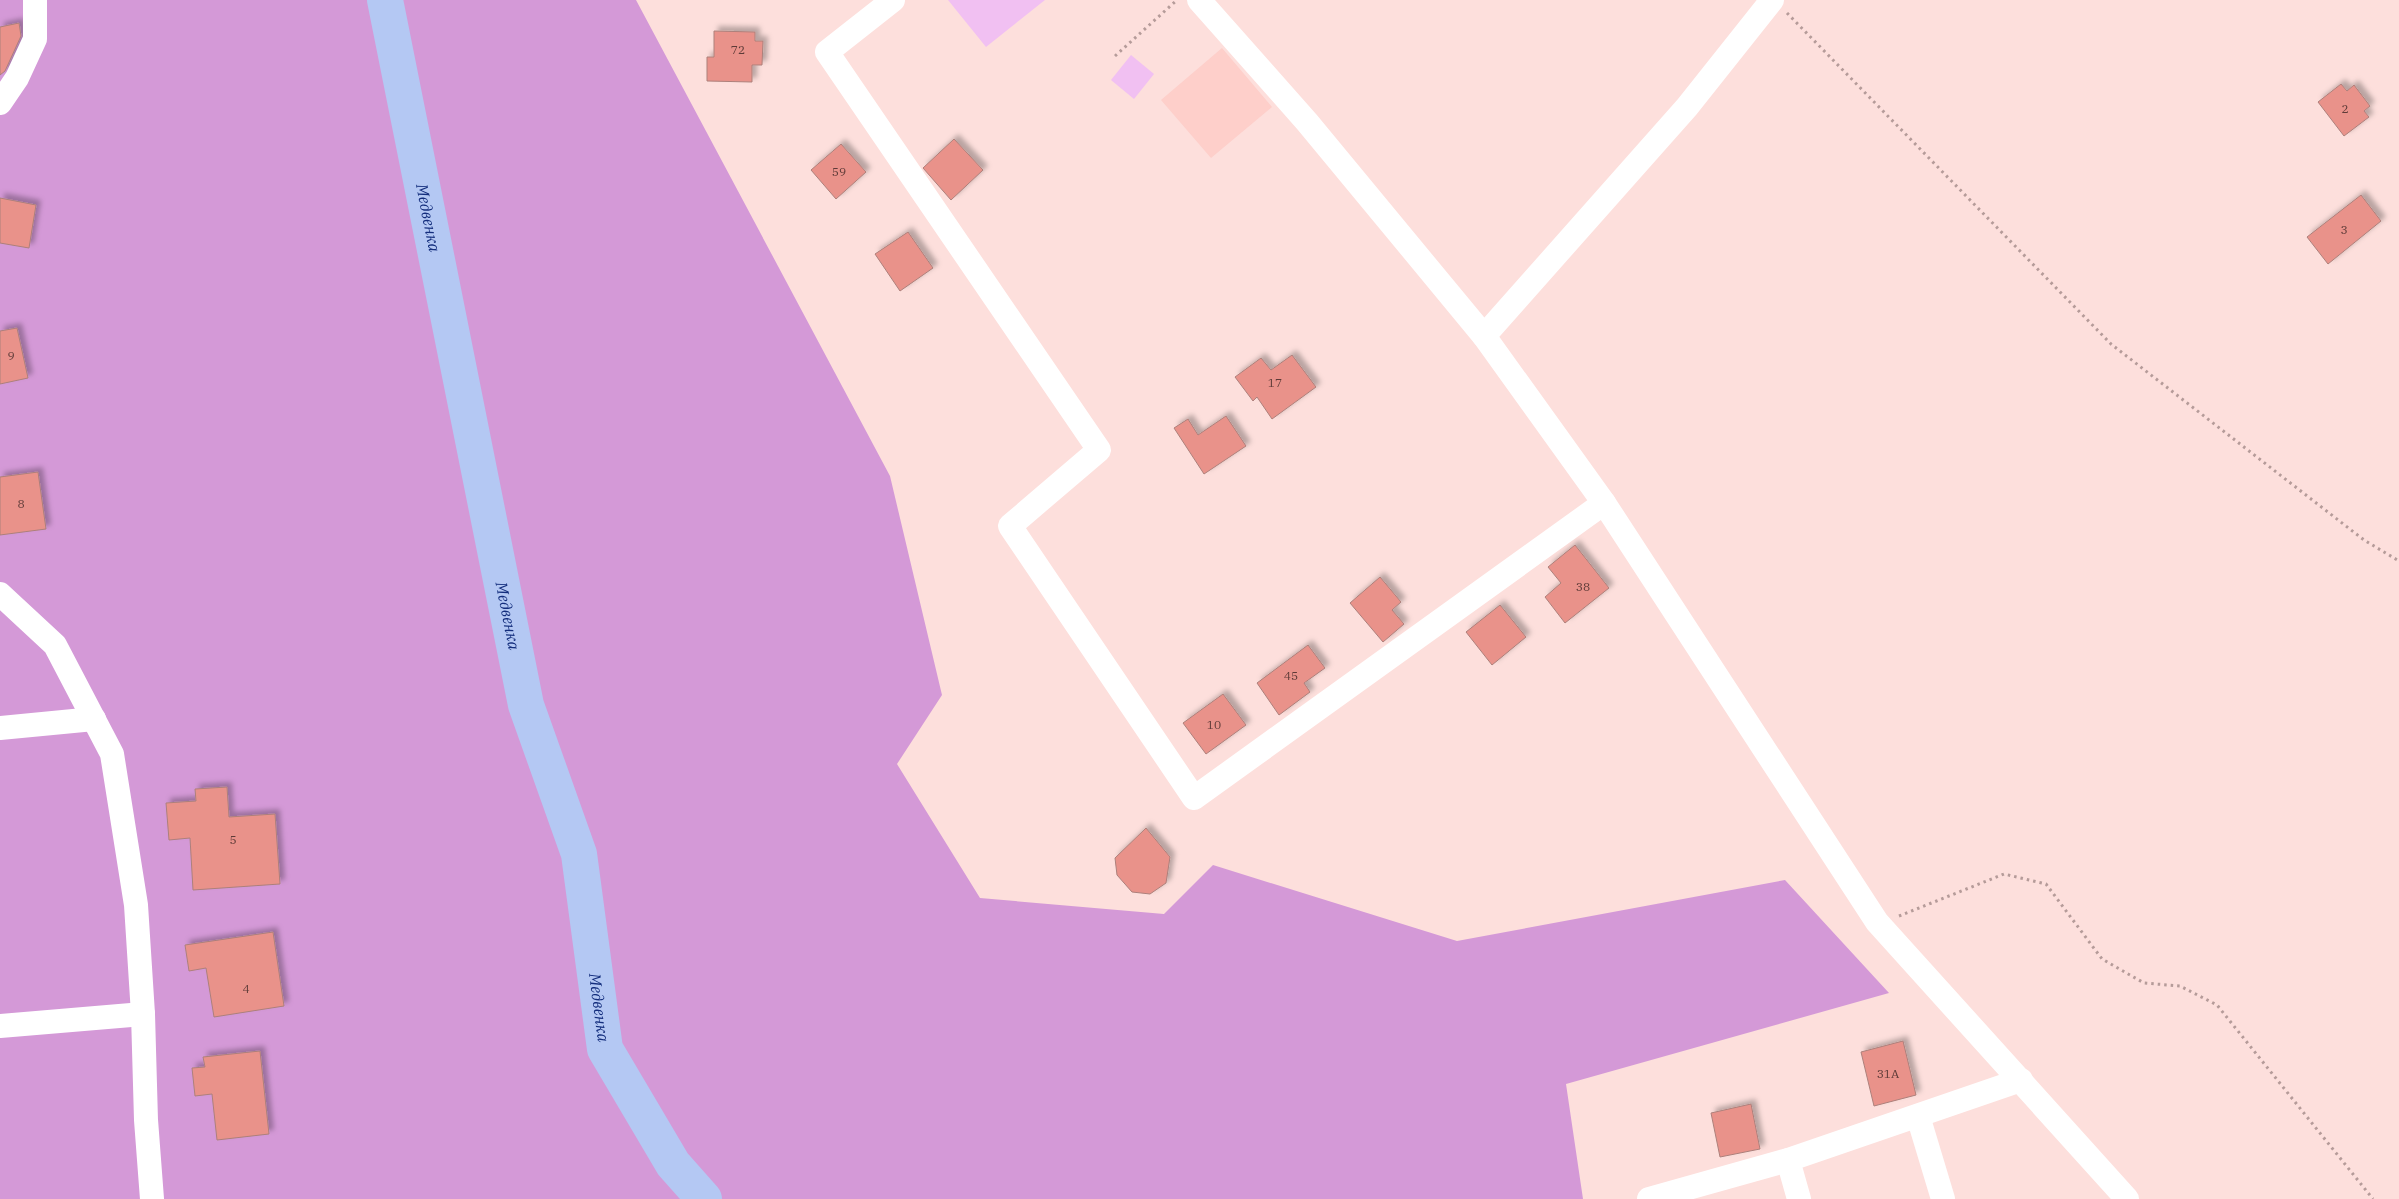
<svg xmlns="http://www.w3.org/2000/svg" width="2399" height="1199" font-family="'IBM Plex Serif',serif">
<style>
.built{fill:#fecfca}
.green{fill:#f1c0f2}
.forest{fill:#d499d7}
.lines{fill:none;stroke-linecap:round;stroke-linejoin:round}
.river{stroke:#b4c8f3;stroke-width:36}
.building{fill:#e9928a;stroke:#ad807b;filter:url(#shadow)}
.path{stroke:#b59b99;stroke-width:3;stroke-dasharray:2.5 4;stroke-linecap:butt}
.minor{stroke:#fff;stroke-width:24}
.labels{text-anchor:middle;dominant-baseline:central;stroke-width:4.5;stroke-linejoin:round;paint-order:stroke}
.number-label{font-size:12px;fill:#5e3b38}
.water-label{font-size:16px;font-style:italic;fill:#142e7d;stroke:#fddfdc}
</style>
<defs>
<filter id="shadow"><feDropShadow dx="4.5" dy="-4.5" stdDeviation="2.5" flood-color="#0004"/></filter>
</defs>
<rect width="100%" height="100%" fill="#fddfdc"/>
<polygon class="built" points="1222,48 1272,107 1211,158 1161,100"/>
<g class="green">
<polygon points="948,0 1045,0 986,47"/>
<polygon points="1131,55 1154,74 1134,99 1111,80"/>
</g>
<polygon class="forest" points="0,0 636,0 890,476 942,695 897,764 980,898 1164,914 1213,865 1457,941 1785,880 1889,993 1566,1084 1583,1199 0,1199"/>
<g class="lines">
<path class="river" id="s1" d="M385,0l141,705 53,149 26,195 68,115 31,35"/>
</g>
<g class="building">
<polygon points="19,23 21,36 5,71 0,75 0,27"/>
<polygon points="714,31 755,32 755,41 763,41 762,65 752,65 752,82 707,81 707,57 714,57"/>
<polygon points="2341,84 2347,91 2354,85 2370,106 2364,111 2369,117 2344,136 2318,102"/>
<polygon points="954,139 983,170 951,200 923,168"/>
<polygon points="841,144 866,172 836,199 811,170"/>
<polygon points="2361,195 2381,221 2328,264 2307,237"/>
<polygon points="0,198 36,205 29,248 0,243"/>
<polygon points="908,232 933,268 900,291 875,254"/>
<polygon points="17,328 28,378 0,384 0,331"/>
<polygon points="1292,355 1316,387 1272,419 1257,397 1253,401 1235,377 1261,358 1271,370"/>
<polygon points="1226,416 1246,446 1204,474 1174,428 1188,419 1198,435"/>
<polygon points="38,472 46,529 0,535 0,477"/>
<polygon points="1575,545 1609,588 1565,623 1545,597 1561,583 1548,567"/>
<polygon points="1380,577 1401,602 1392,610 1404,624 1383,642 1350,603"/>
<polygon points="1500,605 1526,637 1492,665 1466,632"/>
<polygon points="1308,645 1325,668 1304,683 1310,692 1279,715 1257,683"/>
<polygon points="1223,694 1246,725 1206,754 1183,723"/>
<polygon points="227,787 229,817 275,814 280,884 193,890 190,838 169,840 166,803 196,801 195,789"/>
<polygon points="1146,828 1170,857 1166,883 1150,894 1132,892 1117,875 1115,858"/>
<polygon points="273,932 284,1006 214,1017 206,968 189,971 185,945"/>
<polygon points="1903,1041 1916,1095 1874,1106 1861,1052"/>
<polygon points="260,1051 269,1134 217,1140 212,1094 195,1096 192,1068 205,1067 203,1057"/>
<polygon points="1751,1104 1760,1149 1720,1157 1711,1113"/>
</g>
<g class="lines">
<g class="path">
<polyline points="1787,13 2111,344 2364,540 2399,561"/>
<polyline points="1115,56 1177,0"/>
<polyline points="1899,916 2004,874 2046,884 2102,959 2144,983 2180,986 2217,1005 2373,1199"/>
</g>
<g class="minor">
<polyline points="893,0 827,52 1099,450 1010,526 1194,798 1604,503"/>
<polyline points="1199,0 1307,122 1484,336 1604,503 1877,922 2127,1199"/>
<polyline points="0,103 17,78 35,39 35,0"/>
<polyline points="1484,336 1687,107 1772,0"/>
<polyline points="0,594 55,645 112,754 136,905 143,1014 146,1120 152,1199"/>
<polyline points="0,728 94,719"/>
<polyline points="0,1026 143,1014"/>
<polyline points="1918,1116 1943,1199"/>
<polyline points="1649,1199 1788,1160"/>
<polyline points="1799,1199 1788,1160 2021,1080"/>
</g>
</g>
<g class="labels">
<g class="number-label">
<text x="738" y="49">72</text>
<text x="2345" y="108">2</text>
<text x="839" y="171">59</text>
<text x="2344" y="229">3</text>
<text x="11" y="355">9</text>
<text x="1275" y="382">17</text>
<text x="21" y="503">8</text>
<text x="1583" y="586">38</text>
<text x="1291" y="675">45</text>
<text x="1214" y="724">10</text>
<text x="233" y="839">5</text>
<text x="246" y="988">4</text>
<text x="1888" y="1073">31А</text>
</g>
<g class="water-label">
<text stroke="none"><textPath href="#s1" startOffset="222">Медвенка</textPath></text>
<text stroke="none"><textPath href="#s1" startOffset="628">Медвенка</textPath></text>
<text stroke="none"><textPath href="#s1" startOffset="1032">Медвенка</textPath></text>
</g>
</g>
</svg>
